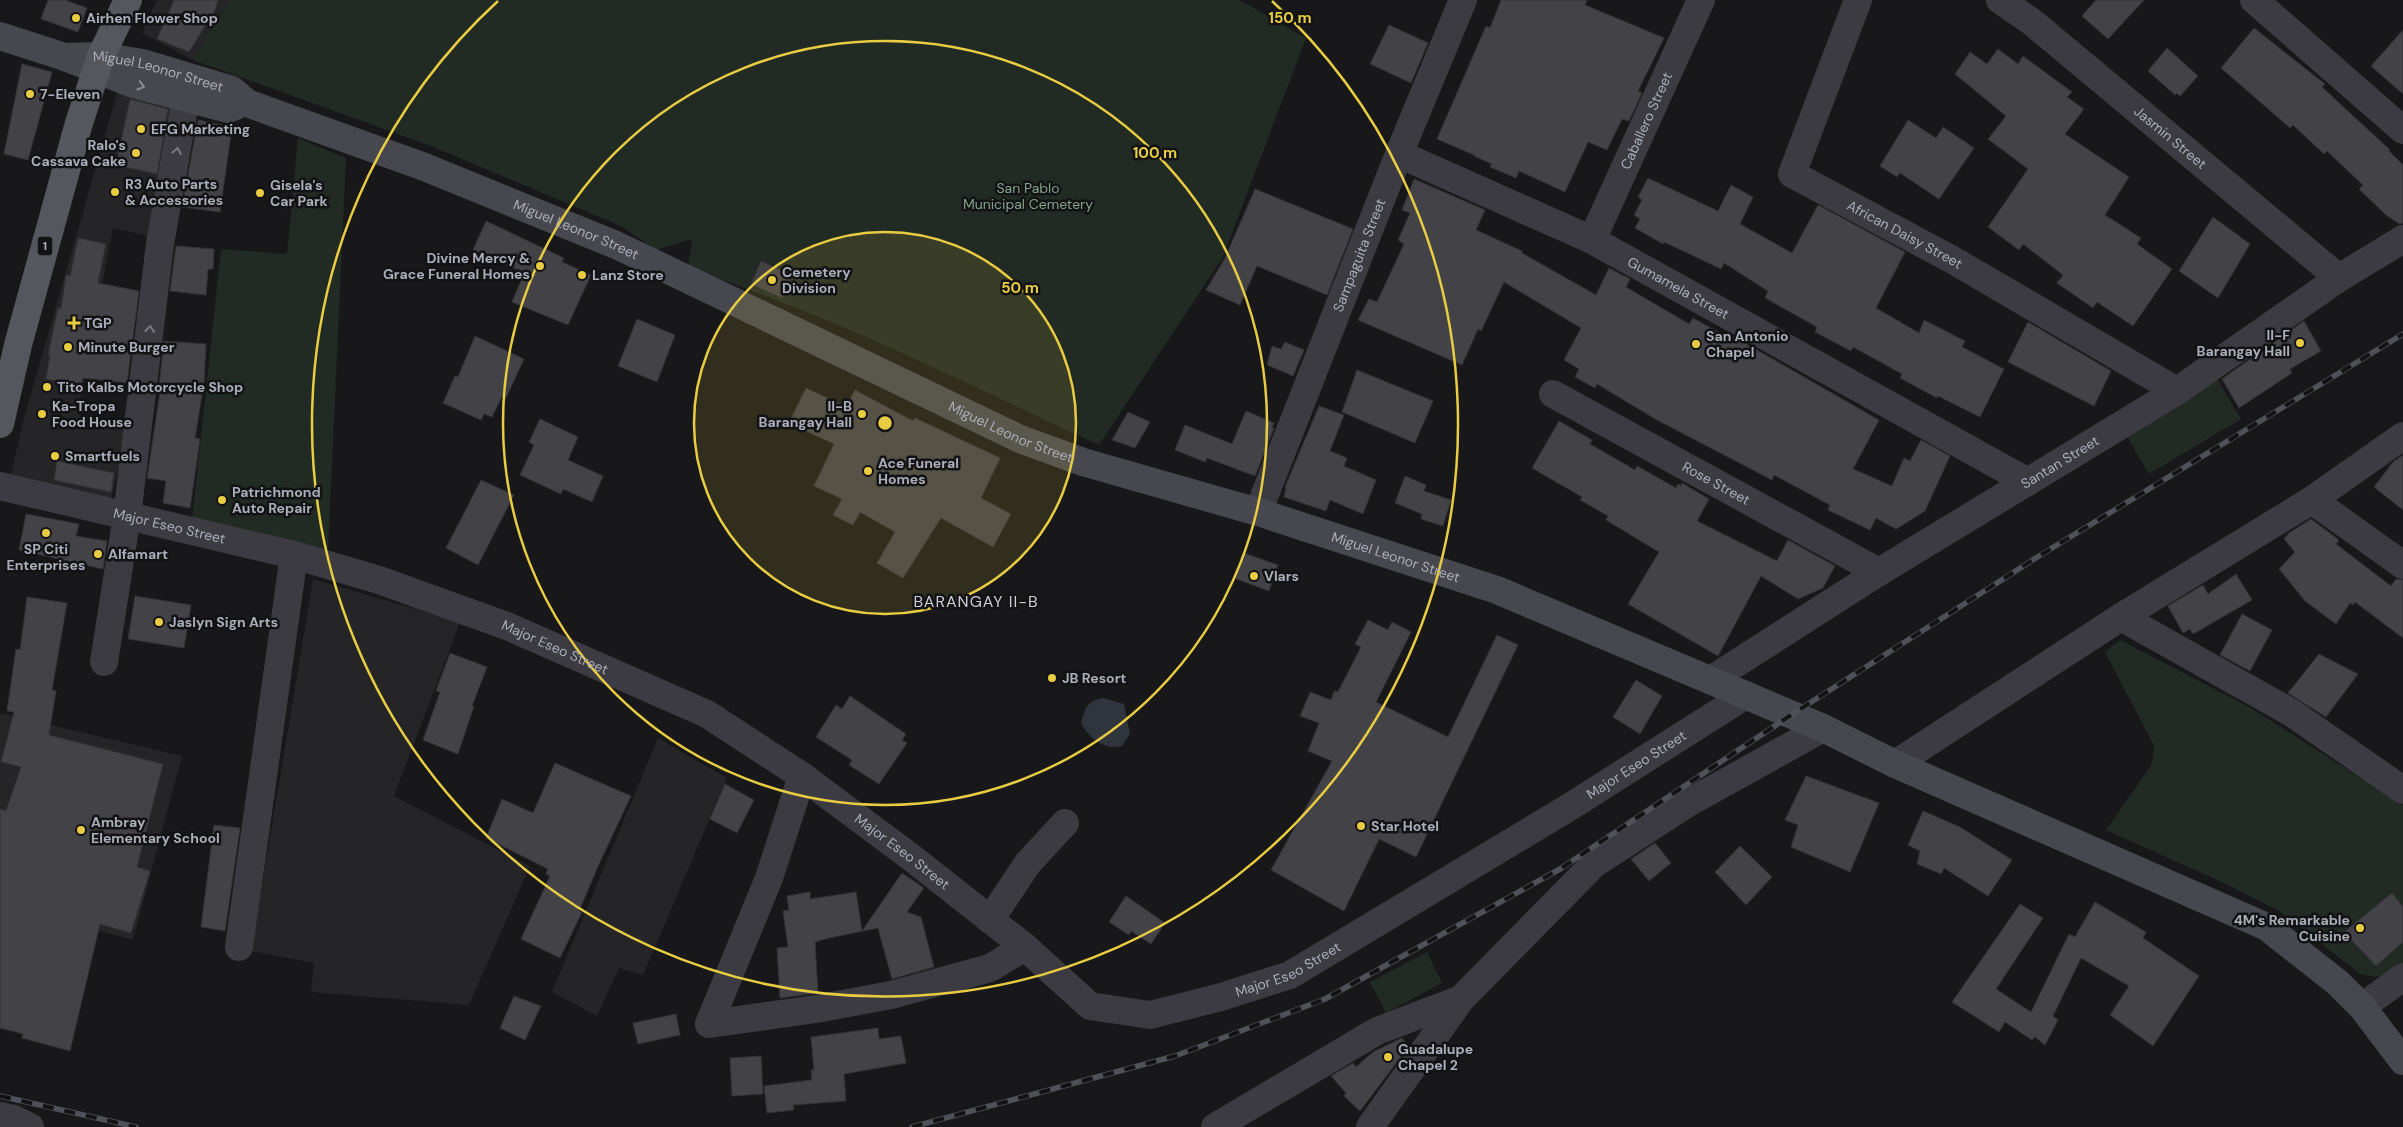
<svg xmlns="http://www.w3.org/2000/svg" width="2403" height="1127" font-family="'DM Sans',sans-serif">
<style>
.built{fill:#252427}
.green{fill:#222a24}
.water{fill:#2f343d}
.building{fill:#434247;stroke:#333236}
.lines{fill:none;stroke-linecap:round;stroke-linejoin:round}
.street{stroke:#3b3b41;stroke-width:28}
.secondary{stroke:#47484f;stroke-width:28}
.primary{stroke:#55565e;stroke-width:28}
.rail-casing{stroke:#505158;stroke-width:5.5}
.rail{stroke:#131315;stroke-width:4;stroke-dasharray:11;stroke-linecap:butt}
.oneway{stroke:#888a94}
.oneway2{stroke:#797a83}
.ring{fill:none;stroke:#e8cc42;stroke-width:2.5}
.poi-dot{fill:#e8cc42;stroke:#131315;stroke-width:2}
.labels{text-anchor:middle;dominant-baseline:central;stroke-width:5;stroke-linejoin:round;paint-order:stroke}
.shield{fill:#131315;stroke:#7d7f88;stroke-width:1}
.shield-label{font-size:12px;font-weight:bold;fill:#abadb9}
.poi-label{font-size:14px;font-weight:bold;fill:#abadb9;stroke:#131315;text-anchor:start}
.street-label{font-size:14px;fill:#abadb9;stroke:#131315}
.park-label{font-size:14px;fill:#83a38b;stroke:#131315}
.quarter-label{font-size:16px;letter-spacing:1px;fill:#cccdd5;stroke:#131315}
.centre{fill:#e8cc42;stroke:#131315;stroke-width:2.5}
.ring-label{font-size:15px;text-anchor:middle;font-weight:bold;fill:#e8cc42;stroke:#131315;stroke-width:5;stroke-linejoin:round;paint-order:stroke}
</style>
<rect width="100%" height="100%" fill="#18181a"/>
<g class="built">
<polygon points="157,0 229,0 193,60 142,33"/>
<polygon points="119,86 179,103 153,237 113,228 77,414 129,425 111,499 11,474 24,418"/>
<polygon points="313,579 460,622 394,796 530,866 469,1005 311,992 314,963 251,951"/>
<polygon points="0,713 182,756 133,940 0,904"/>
<polygon points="658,738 727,778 643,975 619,968 597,1016 552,992"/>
</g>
<g class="green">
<path d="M229,0h1011l66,38 -83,219 -124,188c-134,-62 -270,-132 -411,-176l4,-30 -36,11 -35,-24 -190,-80 -238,-86z"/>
<polygon points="298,138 346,158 328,552 192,520 221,249 287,254"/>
<polygon points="2218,380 2241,419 2149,474 2126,435"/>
<polygon points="2120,640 2251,708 2403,805 2403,964 2388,975 2376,977 2360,974 2281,912 2228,885 2106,830 2152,764 2154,746 2105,652"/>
<polygon points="1427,952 1442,983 1386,1013 1370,982"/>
</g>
<path class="water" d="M1103,698l21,6 6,30 -8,12c-18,5 -33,-8 -41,-23 4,-15 6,-22 22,-25z"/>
<g class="building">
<polygon points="48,0 65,0 87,8 78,32 41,19"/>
<polygon points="174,0 218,0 215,10 189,52 157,39"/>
<polygon points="1501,0 1587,0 1585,5 1664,38 1638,91 1642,93 1629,121 1622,119 1607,150 1588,142 1565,192 1519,171 1516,178 1490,167 1492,164 1474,156 1474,155 1437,139 1486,26 1490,28"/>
<polygon points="2096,0 2144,0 2108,39 2082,16"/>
<polygon points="1389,25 1428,43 1411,83 1370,64"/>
<polygon points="2254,28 2325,84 2322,87 2390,150 2389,151 2403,165 2403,223 2400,224 2387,216 2359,189 2363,185 2327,151 2324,154 2293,125 2290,128 2221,68"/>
<polygon points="2403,30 2403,94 2371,66"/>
<polygon points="2167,48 2198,76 2180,96 2177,93 2175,95 2148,71"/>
<polygon points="1998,49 2018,64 2023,56 2072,92 2067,97 2084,109 2065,134 2129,177 2105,215 2141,238 2137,244 2172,269 2133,326 2097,302 2093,308 2057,283 2063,275 2023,244 2019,250 1988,227 2028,169 1988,139 2006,116 1955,74 1970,52 1987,64"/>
<polygon points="22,64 52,72 28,160 4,154"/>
<polygon points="130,99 168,109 157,174 116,165"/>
<polygon points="198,120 232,127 220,212 182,207"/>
<polygon points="1908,120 1936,138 1943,127 1974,148 1939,199 1900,173 1897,177 1880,166"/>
<polygon points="1648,178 1718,211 1731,185 1753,197 1740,224 1792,253 1818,205 1905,252 1876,308 1919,333 1924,320 1965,341 1962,347 2004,369 1980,417 1938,396 1937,398 1900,378 1902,374 1853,347 1851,351 1815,332 1817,327 1765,298 1768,291 1724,263 1721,269 1664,242 1663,244 1635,228 1640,219 1634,215 1642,200 1638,197"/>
<polygon points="1414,179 1485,210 1476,230 1522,251 1522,253 1596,295 1609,268 1630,279 1626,287 1689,324 1693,318 1727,337 1729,334 1879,420 1853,469 1892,486 1904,458 1910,461 1921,440 1950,456 1925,511 1896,529 1876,518 1870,530 1828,510 1830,505 1774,475 1772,480 1657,420 1597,384 1595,388 1575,377 1579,369 1564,360 1581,328 1504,282 1481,331 1478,329 1462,365 1358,320 1369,299 1377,302 1404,244 1398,240 1410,213 1402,210"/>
<polygon points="1255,189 1353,229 1327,295 1257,266 1240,305 1206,290 1224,260"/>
<polygon points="2213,217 2250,244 2218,298 2179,271"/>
<polygon points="486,221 564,258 562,262 591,275 568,325 512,302 522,278 516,275 518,270 473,250"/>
<polygon points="78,238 106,244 98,283 139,291 127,383 83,378 81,386 46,379 50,355 48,355 58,308 61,309 66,275 70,276"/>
<polygon points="176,246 214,249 213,269 208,269 206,295 170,291"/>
<polygon points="761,261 792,275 782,298 751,284"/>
<polygon points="637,319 675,335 657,382 618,366"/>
<polygon points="2304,321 2321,351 2290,369 2292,373 2239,408 2222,379"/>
<polygon points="2028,322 2111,371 2094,406 2008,362"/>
<polygon points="475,336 524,359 506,398 502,396 492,417 484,414 481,420 443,403 455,376 458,377"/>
<polygon points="164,341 206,344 204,383 195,438 200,439 190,508 163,503 166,481 147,478 161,386 159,386"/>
<polygon points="1285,342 1304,350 1293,376 1267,365 1272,346 1281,349"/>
<polygon points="1357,370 1433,401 1415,443 1342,412"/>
<polygon points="806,388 846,407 855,390 913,421 915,418 1000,458 981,498 1011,514 993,547 941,518 903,578 877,563 895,532 860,512 853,525 833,515 842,499 814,486 834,444 789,423"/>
<polygon points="1319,406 1344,415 1330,451 1347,458 1344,466 1376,480 1363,514 1330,500 1326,511 1284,497 1286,488 1285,487"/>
<polygon points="1246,411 1274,423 1272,427 1274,428 1255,476 1207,458 1205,462 1175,450 1185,425 1232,444"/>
<polygon points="1128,412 1150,422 1135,448 1112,440"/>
<polygon points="540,419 578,437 568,460 603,476 592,502 563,489 561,494 520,475 534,445 529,442"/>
<polygon points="1559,421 1592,440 1590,444 1635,470 1637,466 1676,488 1678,484 1681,486 1682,483 1709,499 1697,521 1777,561 1788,540 1835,566 1823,588 1798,599 1761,576 1718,656 1628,604 1659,552 1606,520 1608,516 1580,500 1582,497 1532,468"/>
<polygon points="2403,455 2403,510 2374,487 2393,462"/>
<polygon points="57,461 114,473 111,492 54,480"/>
<polygon points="1405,476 1426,485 1424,491 1451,500 1443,526 1421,519 1422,514 1395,503"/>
<polygon points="481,480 514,495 478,565 446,548"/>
<polygon points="26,514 79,524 76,536 107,541 103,569 19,550"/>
<polygon points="2311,519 2339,540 2336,544 2391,586 2396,579 2403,580 2403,638 2355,602 2353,605 2350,603 2336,624 2305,601 2279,569 2295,552 2284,539 2289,533"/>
<polygon points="1244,553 1278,565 1269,591 1234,578"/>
<polygon points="2236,574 2252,600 2193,634 2190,629 2183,633 2168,606 2203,585 2208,594"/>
<polygon points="135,596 191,605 184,648 128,639"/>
<polygon points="27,597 67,603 52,690 56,691 49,735 163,764 137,867 150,871 131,933 100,924 70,1051 22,1038 23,1034 0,1028 0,809 6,811 21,767 1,762 14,712 7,711 16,649 20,650"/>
<polygon points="2242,614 2272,630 2250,671 2220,655"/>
<polygon points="1368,620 1388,630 1392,622 1411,632 1376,702 1448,737 1497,635 1518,645 1416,857 1379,839 1344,911 1271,870 1332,761 1308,751 1319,723 1300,716 1310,692 1331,700 1334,691 1338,692 1361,647 1355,644"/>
<polygon points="450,653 487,667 472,706 474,706 458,754 423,740 440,692 436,691"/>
<polygon points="2319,654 2358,674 2326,717 2288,693"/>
<polygon points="1636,680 1662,696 1640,734 1613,717"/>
<polygon points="850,696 906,734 902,740 907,743 879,784 849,765 852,760 816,737 836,705 842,709"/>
<polygon points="555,763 631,796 600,862 579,911 582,912 560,958 521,939 550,876 546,874 548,869 486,838 502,799 533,813"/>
<polygon points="1806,776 1879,803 1850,872 1791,847 1798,825 1785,820"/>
<polygon points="725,784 754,800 737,833 710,819"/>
<polygon points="1923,811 1960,827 2012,860 1988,896 1944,868 1941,874 1917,864 1920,851 1908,845"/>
<polygon points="214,825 240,828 225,931 201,927"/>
<polygon points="1655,843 1671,863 1649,881 1631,859"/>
<polygon points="1740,846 1772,877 1746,905 1715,872"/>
<polygon points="902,873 924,888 907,912 921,917 934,967 892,979 878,928 829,938 815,942 818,993 780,998 777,948 788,947 783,911 789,910 787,896 810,892 810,899 856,892 862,931"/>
<polygon points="2392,893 2403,907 2403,942 2376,966 2344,932"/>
<polygon points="1126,896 1165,923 1151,944 1131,931 1129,935 1109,922"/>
<polygon points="2095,902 2146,932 2143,938 2199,976 2153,1046 2110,1015 2129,986 2081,958 2053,1016 2058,1020 2045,1045 2035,1037 2032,1040 2005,1022 1999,1032 1952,1002 2020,904 2043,918 1996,989 2031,1012 2069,934 2075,937"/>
<polygon points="514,996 541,1006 525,1040 500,1028"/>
<polygon points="676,1014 680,1035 638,1044 633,1023"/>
<polygon points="878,1028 879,1039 901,1036 906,1063 844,1074 846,1101 793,1105 794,1110 767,1113 764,1086 812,1080 811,1070 814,1070 811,1037"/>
<polygon points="1402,1038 1409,1046 1360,1111 1344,1096 1346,1093 1331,1076 1353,1063 1356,1067 1373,1052"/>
<polygon points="761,1056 763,1094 732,1096 730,1058"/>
</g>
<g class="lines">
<g class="street">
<path id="s1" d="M1858,0l-66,174 159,85 226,132"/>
<path id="s2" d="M2000,0l32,22 307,256"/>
<polyline points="2254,0 2403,130"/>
<path id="s3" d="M1399,154l193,86 436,242"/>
<path id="s4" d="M1592,240l109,-240"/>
<path id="s5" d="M1553,394l326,178"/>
<path id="s6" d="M0,486l294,69 85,25 128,46 200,88 95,62 110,82 113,89 65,59 60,9 71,-18 69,-22 278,-167 178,-113"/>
<polyline points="2312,500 2403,565"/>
<path id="s7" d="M1258,512l141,-358 64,-154"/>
<polyline points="2121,617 2292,713 2403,790"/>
<polyline points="104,662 127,516 160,244 186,97"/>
<path id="s8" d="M1712,679l167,-107 298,-181 162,-113 64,-39"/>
<polyline points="1895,764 2121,617 2312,500 2403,436"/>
<polyline points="990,920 1028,863 1065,823"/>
<polyline points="239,947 294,555"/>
<polyline points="2362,1007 2403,977"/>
<polyline points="709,1024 816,1009 891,995 990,968 1025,947"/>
<polyline points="709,1024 769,878 802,776"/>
<polyline points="0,1116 14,1119 30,1127"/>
<polyline points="1215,1127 1377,1031 1461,999"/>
<polyline points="1370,1127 1461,999 1594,864 1688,803 1823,728"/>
</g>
<g class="secondary">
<polyline points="0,36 65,57 133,84 228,109 236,106"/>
<path id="s9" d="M65,57l36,-1 41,7 90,27 15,13 175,63 194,79 404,194 63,23 175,50 239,78 326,138 72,36 372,163 71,56 24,24 41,54"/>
</g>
<polyline class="primary" points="0,424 18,345 79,123 101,56 128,0"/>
<g class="rail-casing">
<g id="rail">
<polyline points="0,1096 136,1127"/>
<polyline points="912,1127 1175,1056 1325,999 1560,869 1791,715 2039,556 2403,334"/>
</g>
</g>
<use href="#rail" class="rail"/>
</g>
<defs><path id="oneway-chevron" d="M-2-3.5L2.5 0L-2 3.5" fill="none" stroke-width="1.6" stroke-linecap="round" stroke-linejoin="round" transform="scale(1.25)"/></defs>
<use class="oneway" href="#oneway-chevron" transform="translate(141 86) rotate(16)"/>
<g class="oneway2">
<use href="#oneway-chevron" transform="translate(177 151) rotate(-80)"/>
<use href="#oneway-chevron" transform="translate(150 329) rotate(-83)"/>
</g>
<circle cx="885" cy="423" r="191" fill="#e8cc42" fill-opacity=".12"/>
<g class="ring">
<circle cx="885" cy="423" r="191"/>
<circle cx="885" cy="423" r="382"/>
<path d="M1272 1A573 573 0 1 1 498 1"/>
</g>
<g class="poi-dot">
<circle cx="76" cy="18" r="5"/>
<circle cx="30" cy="94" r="5"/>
<circle cx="141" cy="129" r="5"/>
<circle cx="136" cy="153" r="5"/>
<circle cx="115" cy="192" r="5"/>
<circle cx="260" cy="193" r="5"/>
<circle cx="540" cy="266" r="5"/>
<circle cx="582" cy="275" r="5"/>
<circle cx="772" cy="280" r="5"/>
<path d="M71.5 315.5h5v5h5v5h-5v5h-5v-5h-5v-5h5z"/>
<circle cx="2300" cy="343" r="5"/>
<circle cx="1696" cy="344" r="5"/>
<circle cx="68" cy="347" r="5"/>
<circle cx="47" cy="387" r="5"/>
<circle cx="42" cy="414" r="5"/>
<circle cx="862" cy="414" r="5"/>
<circle cx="55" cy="456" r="5"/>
<circle cx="868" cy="471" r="5"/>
<circle cx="222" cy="500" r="5"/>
<circle cx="46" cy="533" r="5"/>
<circle cx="98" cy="554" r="5"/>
<circle cx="1254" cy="576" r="5"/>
<circle cx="159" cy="622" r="5"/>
<circle cx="1052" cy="678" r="5"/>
<circle cx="1361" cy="826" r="5"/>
<circle cx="81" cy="830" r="5"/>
<circle cx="2360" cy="928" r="5"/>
<circle cx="1388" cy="1057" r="5"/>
</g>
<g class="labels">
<rect class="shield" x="37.5" y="236.5" width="15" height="19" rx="4"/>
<g class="shield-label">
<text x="45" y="246">1</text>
</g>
<g class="poi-label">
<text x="86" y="18">Airhen Flower Shop</text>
<text x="40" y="94">7-Eleven</text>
<text x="151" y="129">EFG Marketing</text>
<text x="126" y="145" text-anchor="end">Ralo's<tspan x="126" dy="16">Cassava Cake</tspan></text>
<text x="125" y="184">R3 Auto Parts<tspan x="125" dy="16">&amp; Accessories</tspan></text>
<text x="270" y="185">Gisela's<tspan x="270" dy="16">Car Park</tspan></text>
<text x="530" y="258" text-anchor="end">Divine Mercy &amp;<tspan x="530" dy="16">Grace Funeral Homes</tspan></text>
<text x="782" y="272">Cemetery<tspan x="782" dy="16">Division</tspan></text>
<text x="592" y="275">Lanz Store</text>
<text x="84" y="323">TGP</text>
<text x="2290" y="335" text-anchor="end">II-F<tspan x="2290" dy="16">Barangay Hall</tspan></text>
<text x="1706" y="336">San Antonio<tspan x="1706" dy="16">Chapel</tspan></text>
<text x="78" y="347">Minute Burger</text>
<text x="57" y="387">Tito Kalbs Motorcycle Shop</text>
<text x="52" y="406">Ka-Tropa<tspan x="52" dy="16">Food House</tspan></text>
<text x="852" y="406" text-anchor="end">II-B<tspan x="852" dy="16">Barangay Hall</tspan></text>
<text x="65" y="456">Smartfuels</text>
<text x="878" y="463">Ace Funeral<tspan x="878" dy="16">Homes</tspan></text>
<text x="232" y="492">Patrichmond<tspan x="232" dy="16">Auto Repair</tspan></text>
<text x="46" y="549" text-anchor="middle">SP Citi<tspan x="46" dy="16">Enterprises</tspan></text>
<text x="108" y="554">Alfamart</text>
<text x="1264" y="576">Vlars</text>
<text x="169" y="622">Jaslyn Sign Arts</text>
<text x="1062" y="678">JB Resort</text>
<text x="91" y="822">Ambray<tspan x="91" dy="16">Elementary School</tspan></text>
<text x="1371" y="826">Star Hotel</text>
<text x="2350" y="920" text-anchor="end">4M's Remarkable<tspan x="2350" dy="16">Cuisine</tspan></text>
<text x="1398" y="1049">Guadalupe<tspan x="1398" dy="16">Chapel 2</tspan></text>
</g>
<g class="street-label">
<text stroke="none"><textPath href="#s9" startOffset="95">Miguel Leonor Street</textPath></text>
<text stroke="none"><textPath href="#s4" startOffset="131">Caballero Street</textPath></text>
<text stroke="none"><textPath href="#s2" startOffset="219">Jasmin Street</textPath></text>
<text stroke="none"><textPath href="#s9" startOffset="544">Miguel Leonor Street</textPath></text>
<text stroke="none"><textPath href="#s1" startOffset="314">African Daisy Street</textPath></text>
<text stroke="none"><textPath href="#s7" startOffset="276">Sampaguita Street</textPath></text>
<text stroke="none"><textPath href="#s3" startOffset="310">Gumamela Street</textPath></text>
<text stroke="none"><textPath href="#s9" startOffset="1024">Miguel Leonor Street</textPath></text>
<text stroke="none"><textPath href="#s8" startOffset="410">Santan Street</textPath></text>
<text stroke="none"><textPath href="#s5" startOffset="186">Rose Street</textPath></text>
<text stroke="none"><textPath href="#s6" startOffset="174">Major Eseo Street</textPath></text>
<text stroke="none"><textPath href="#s9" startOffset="1429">Miguel Leonor Street</textPath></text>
<text stroke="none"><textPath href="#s6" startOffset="579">Major Eseo Street</textPath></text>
<text stroke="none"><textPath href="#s6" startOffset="1839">Major Eseo Street</textPath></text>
<text stroke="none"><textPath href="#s6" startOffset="984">Major Eseo Street</textPath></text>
<text stroke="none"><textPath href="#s6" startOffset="1434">Major Eseo Street</textPath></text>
</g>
<g class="park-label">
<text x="1028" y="188">San Pablo<tspan x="1028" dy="16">Municipal Cemetery</tspan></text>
</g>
<g class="quarter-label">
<text x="976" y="601">BARANGAY II-B</text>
</g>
</g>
<circle cx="885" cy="423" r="8" class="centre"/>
<g class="ring-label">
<text x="1290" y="23">150 m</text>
<text x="1155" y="158">100 m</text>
<text x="1020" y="293">50 m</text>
</g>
</svg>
